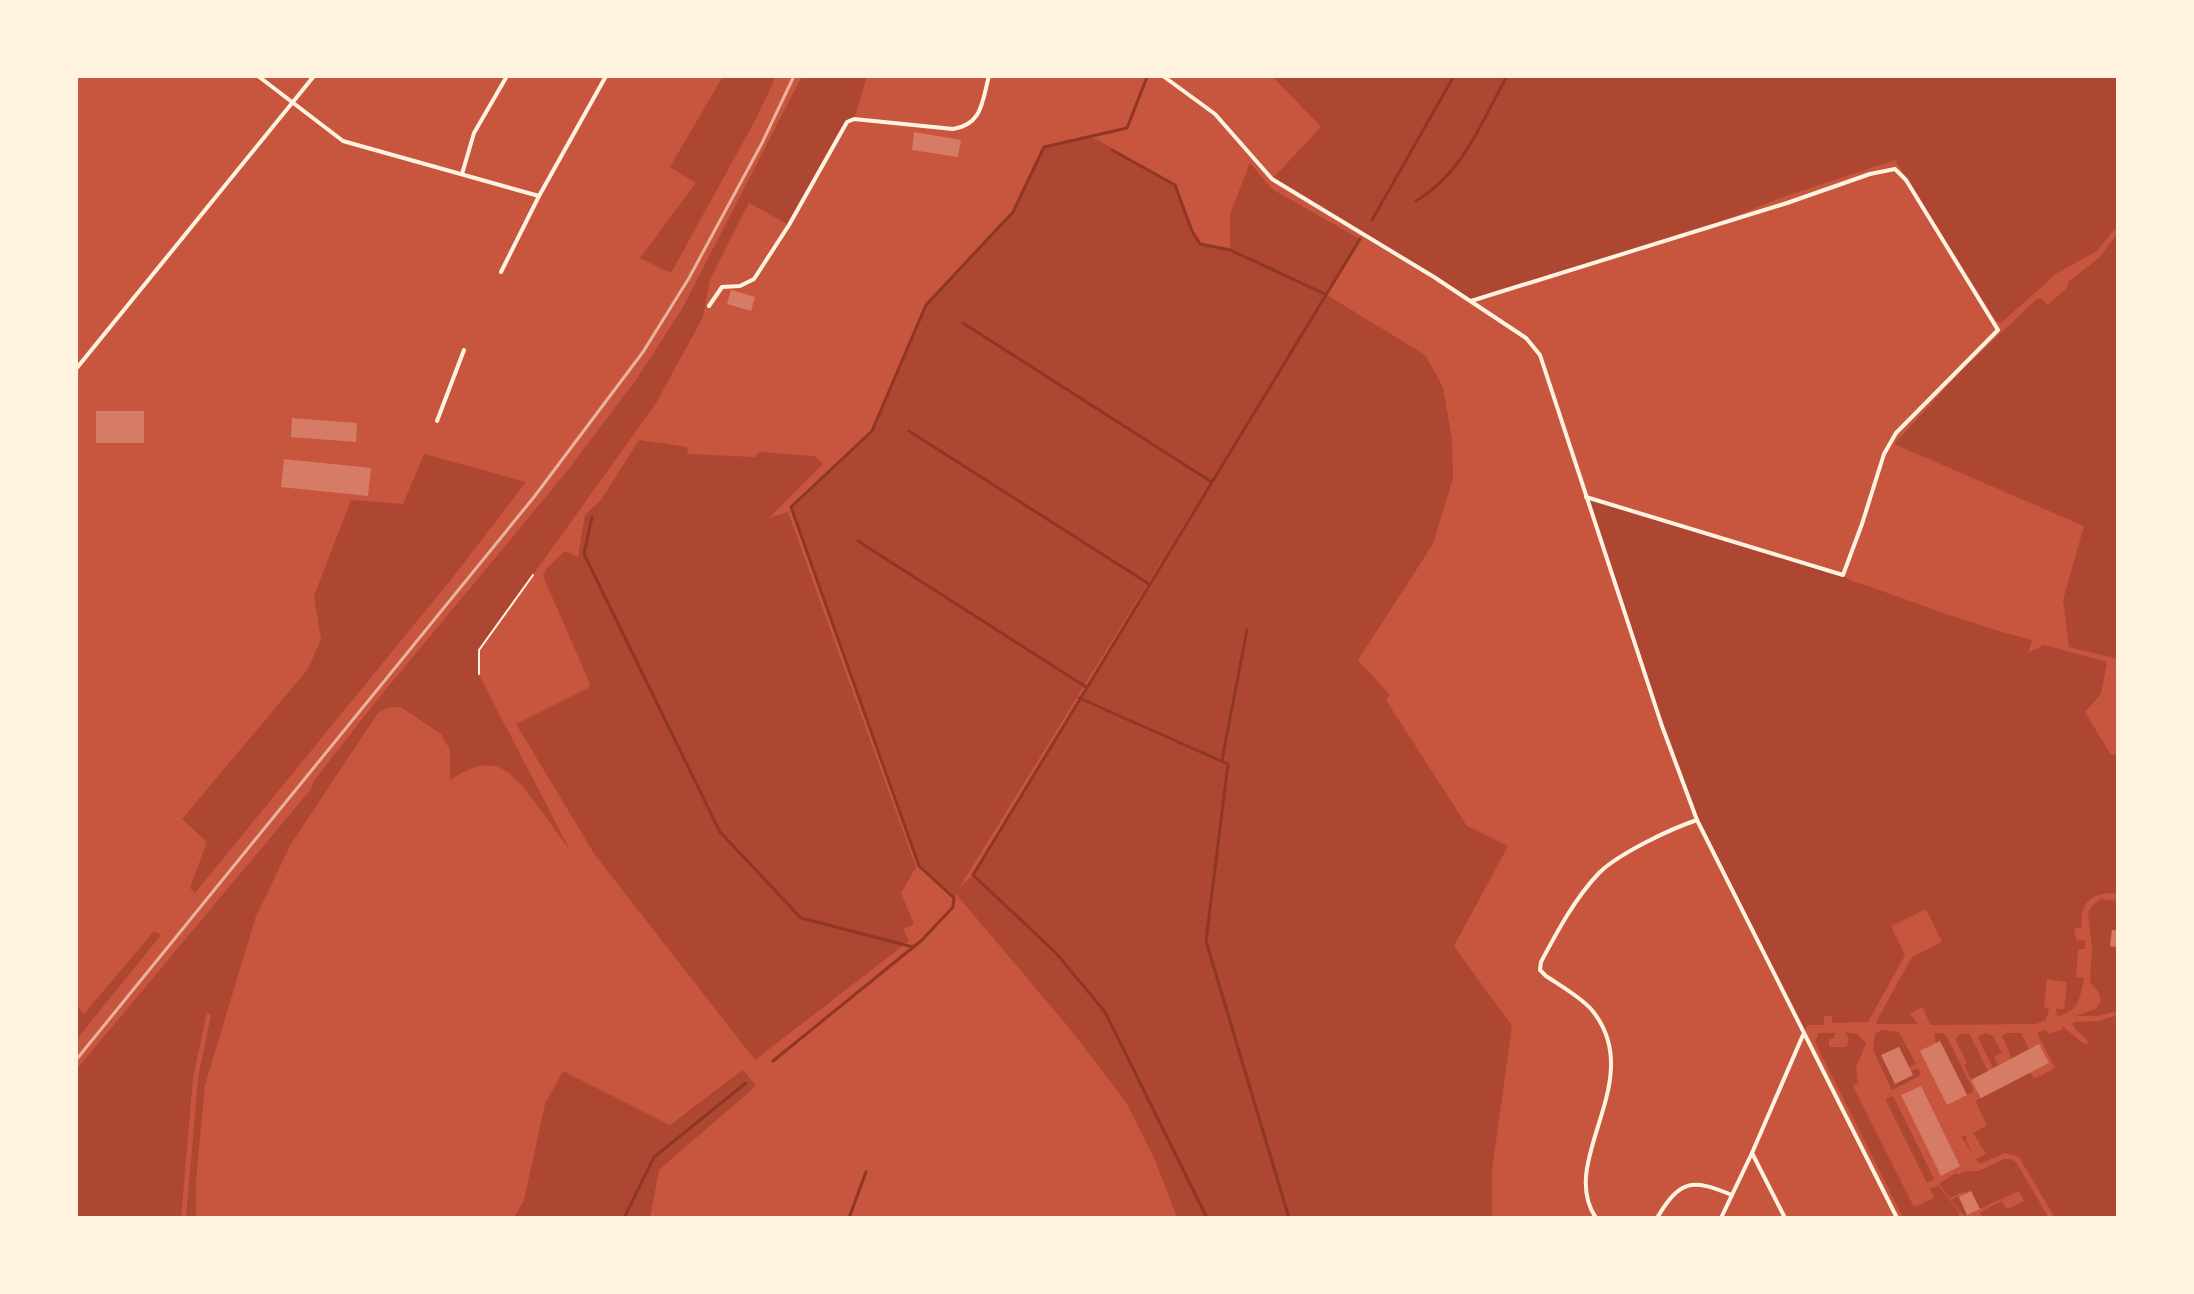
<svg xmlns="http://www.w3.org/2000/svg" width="2194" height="1294" font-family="Figtree,sans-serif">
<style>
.green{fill:#ae4732;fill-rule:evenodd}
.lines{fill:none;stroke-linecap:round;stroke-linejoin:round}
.stream{stroke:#8f3625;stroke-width:3}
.building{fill:#d67c66}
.path{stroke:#fff3e0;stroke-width:2}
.minor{stroke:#fff3e0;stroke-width:4}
.rail{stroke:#e9b49f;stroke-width:3}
</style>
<rect width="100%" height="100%" fill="#c8553d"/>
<g class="green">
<polygon points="723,76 776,76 757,117 671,273 640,258 696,183 670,167"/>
<path d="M802,76h65l-13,43 -12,7 -53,99 -40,-22 -39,76 -7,38 -47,86 -177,247v25l92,177c-12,-17 -25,-34 -37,-51 -27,-36 -43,-48 -84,-21v-30l-9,-16 -40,-27 -14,1 -9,5 -87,131 -35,72 -51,169 -9,95v38h-10l12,-140 13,-63 -4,-3 -14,66 -12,140h-105v-148l235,-281 2,-7 60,-77 195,-235 70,-93 44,-68z"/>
<polygon points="1272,76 2118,76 2118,659 2069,647 2063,600 2084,526 1894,444 1964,368 2037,299 2041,298 2047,305 2068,287 2068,282 2100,257 2117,234 2115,229 2097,251 2057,273 2001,323 1996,321 1895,160 1786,196 1705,228 1471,301 1272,179 1321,127"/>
<path d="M1091,136l84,49 17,46 8,13 30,5v-35l20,-51 22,26 88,50 -33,56 98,60 18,32 9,53 1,38 -20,66 -75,116 32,35 -4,5 81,126 41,20 -54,100 58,80 -20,144v48h-315l-22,-58 -29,-58 -56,-73 -114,-135 -2,4 -35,-32 -128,-359 81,-76 54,-126 87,-93 31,-65zM1201,499l-228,376 -14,13 241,-389z"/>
<polygon points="639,440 687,447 688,454 755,457 759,452 814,456 823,464 769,518 788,512 916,867 901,893 914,924 903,929 909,941 755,1060 595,855 516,724 588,688 590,684 543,576 547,568 565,551 578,557 585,515 601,500"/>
<polygon points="424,454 526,482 453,577 195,893 190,888 207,842 182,819 308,669 321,639 314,596 351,500 403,504"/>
<path d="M1585,497l258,78c9,8 17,8 28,12 53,19 106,39 161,53l-4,13 16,-8 63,17 -6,32 -16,18 26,43 7,-1v140c-23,-4 -40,8 -36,33l-8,2 3,12 8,-1v9h-7l-2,28 8,1c-4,20 -5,34 -27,38l-1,-7h8l3,-27 -20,-3 -3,28 5,1 -3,12 -10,4 -105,1 -9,-18 -12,7 8,10h-41l-1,-2 36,-65 30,-15 -16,-33 -35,17 14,29 -37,67 -36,1v-7h-8v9h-16l-5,8 -106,-213 -35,-94z"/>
<polygon points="2101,899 2118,901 2116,922 2118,931 2112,930 2110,946 2118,947 2118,1011 2097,1016 2075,1016 2096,1009 2101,1001 2099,993 2090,982 2092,948 2088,912 2094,904"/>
<polygon points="154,931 161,935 76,1040 76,1004 84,1014"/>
<polygon points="2118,1015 2118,1218 2055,1218 2019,1157 2005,1153 1979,1164 1961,1136 1967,1136 1966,1140 1975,1159 1986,1154 1973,1133 1987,1125 1975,1101 2030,1072 2034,1079 2055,1068 2037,1033 2045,1029 2048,1034 2063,1029 2061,1025 2085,1045 2089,1042 2073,1026 2073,1022 2099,1021"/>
<polygon points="1881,1030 1899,1032 1916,1064 1909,1068 1899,1047 1882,1055 1911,1071 1918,1068 1921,1075 1892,1090 1873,1050 1875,1034"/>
<polygon points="1845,1032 1858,1034 1866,1044 1856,1067 1858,1083 1853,1086 1914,1207 1934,1198 1930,1188 1939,1186 1960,1213 1958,1215 1960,1218 1903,1218 1815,1042 1819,1033 1836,1033 1833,1039 1829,1039 1829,1047 1846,1047 1849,1040"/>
<polygon points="1934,1033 1943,1033 1947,1037 1974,1091 1967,1095 1940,1042 1936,1043"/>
<polygon points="1969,1033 1988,1071 1971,1080 1964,1065 1967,1063 1955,1039 1960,1034"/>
<polygon points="1985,1033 1993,1036 2002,1053 1994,1057 1998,1065 1993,1068 1978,1037"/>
<polygon points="2006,1033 2021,1033 2029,1049 2012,1058 2002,1036"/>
<polygon points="743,1070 756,1086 659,1170 650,1218 514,1218 524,1200 545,1104 563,1071 670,1125"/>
<polygon points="1893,1096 1934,1179 1927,1183 1885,1099"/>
<polygon points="2004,1159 2011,1159 2016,1162 2049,1218 1983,1218 1980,1212 2002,1201 2007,1209 2024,1201 2019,1191 1964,1216 1951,1200 1958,1196 1967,1214 1979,1209 1971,1191 1966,1193 1964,1191 1950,1198 1939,1184 1956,1173 1958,1175 1965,1171 1979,1171"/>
</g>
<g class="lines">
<g class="stream">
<polyline points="1112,150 1175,185 1192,231 1200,244 1230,250 1325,294"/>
<path d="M1416,201c47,-28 65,-78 91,-125"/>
<polyline points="1372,220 1454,76"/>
<polyline points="963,323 1210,481"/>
<polyline points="909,431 1149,584"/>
<polyline points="592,517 584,554 720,832 801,918 913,947"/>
<polyline points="858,541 1086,687"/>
<polyline points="1079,698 1228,764 1206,941 1289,1218"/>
<polyline points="1222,760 1247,630"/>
<polyline points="773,1061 922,940 953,907 954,898 919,866 791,507 872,431 926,305 1013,212 1044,147 1127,128 1147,77"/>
<polyline points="624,1218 654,1157 746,1083"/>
<polyline points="849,1218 866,1172"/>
<polyline points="1207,1218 1105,1012 1056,953 973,875 1360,239"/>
</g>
</g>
<g class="building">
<polygon points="914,132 961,140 958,157 912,150"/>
<polygon points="731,290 755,297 751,311 727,304"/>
<rect x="96" y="411" width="48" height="32"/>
<polygon points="292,418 357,423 356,442 291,437"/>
<polygon points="284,459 371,468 368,496 281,487"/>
<polygon points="2112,930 2118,931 2118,947 2110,946"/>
<polygon points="1940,1041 1967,1095 1947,1105 1920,1051"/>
<polygon points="2039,1044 2049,1063 1981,1098 1971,1080"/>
<polygon points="1899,1047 1913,1075 1895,1084 1881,1055"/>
<polygon points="1921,1086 1960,1166 1941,1176 1901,1095"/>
<polygon points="1971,1191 1980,1209 1967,1215 1959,1197"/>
</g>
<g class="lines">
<polyline class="path" points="479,674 479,650 533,575"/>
<g class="minor">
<polyline points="258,76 343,141 539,196"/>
<polyline points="1163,76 1215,114 1272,179 1434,277 1526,338 1540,355 1662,726 1697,820 1897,1218"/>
<polyline points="462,174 474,133 507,76"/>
<polyline points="501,272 539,196 606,76"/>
<polyline points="1471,301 1787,203 1870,174 1895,169 1906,180 1998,330 1896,433 1884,454 1862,524 1843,575 1586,497"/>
<path d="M709,306l13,-19 18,-1 14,-7 35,-54 58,-103 7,-3 99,10c30,-5 29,-28 36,-53"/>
<polyline points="76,369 314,76"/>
<polyline points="437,421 464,350"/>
<polyline points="1752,1153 1785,1218"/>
<path d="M1596,1218c-40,-58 54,-139 -5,-209 -12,-13 -30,-23 -45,-33l-6,-6 1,-8c16,-30 34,-64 58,-89 19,-19 71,-44 98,-53"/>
<path d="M1657,1218c23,-38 34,-40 75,-23"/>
<polyline points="1721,1218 1752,1153 1803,1035"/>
</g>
<polyline class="rail" points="76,1060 534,497 643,352 689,278 762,143 794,76"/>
</g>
<rect width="2194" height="1294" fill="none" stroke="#fff3e0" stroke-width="156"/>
</svg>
